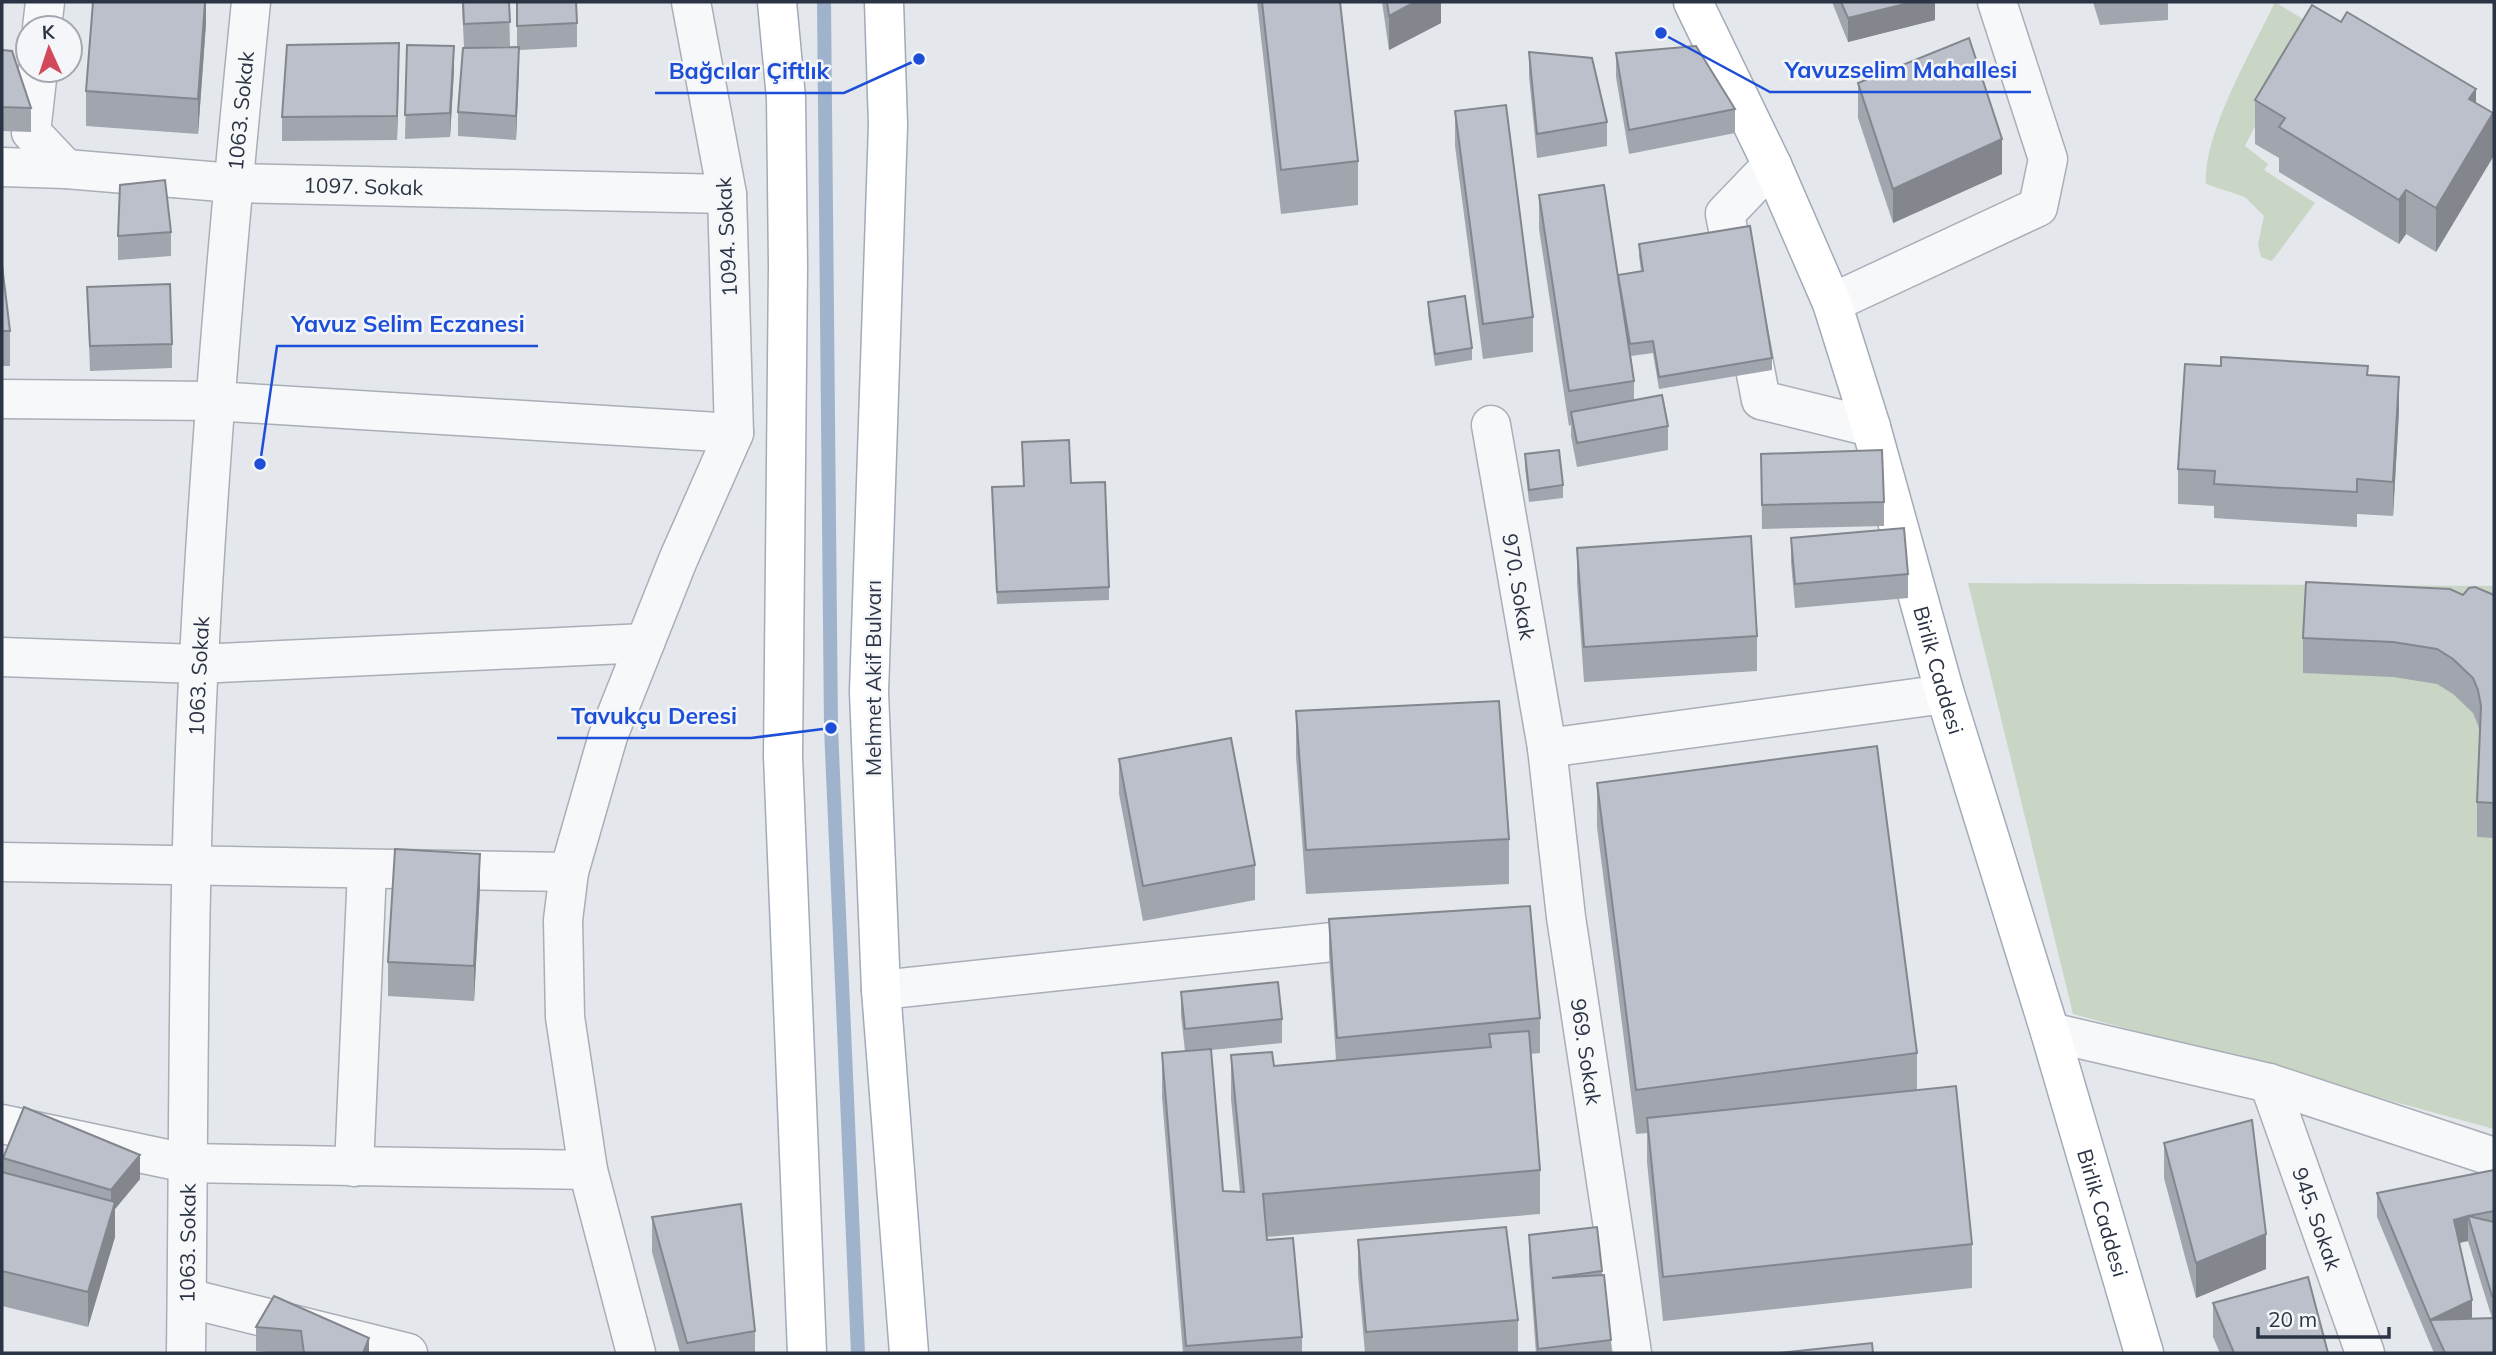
<svg xmlns="http://www.w3.org/2000/svg" width="2496" height="1355" font-family="Mulish,sans-serif">
<style>
.green{fill:#c9d6c5}
.lines{fill:none;stroke-linecap:round;stroke-linejoin:round}
.stream{stroke:#9fb4cc;stroke-width:14}
.minor-casing{stroke:#a9aeb7;stroke-width:41}
.major-casing{stroke:#a3abb8;stroke-width:41}
.minor{stroke:#f7f8fa;stroke-width:38}
.major{stroke:#fff;stroke-width:38}
.wall{fill:#a1a5ae;fill-rule:evenodd}
.shaded-wall{fill:#83868d}
.building{fill:#bbc0ca;stroke:#83868d;stroke-width:2}
.labels{text-anchor:middle;dominant-baseline:central;stroke-width:5;stroke-linejoin:round;paint-order:stroke}
.street-label{font-size:21px;fill:#2b3445;stroke:#f4f6f9}
.leader{fill:none;stroke:#1d4ed8;stroke-width:2.5}
.callout-dot{fill:#1d4ed8;stroke:#f4f6f9;stroke-width:2.5}
.callout-label{font-size:23px;text-anchor:middle;font-weight:bold;fill:#1d4ed8;stroke:#f4f6f9;stroke-width:5;stroke-linejoin:round;paint-order:stroke}
</style>
<rect width="100%" height="100%" fill="#e4e7ec"/>
<g class="green">
<path d="M2275,2l33,20 -63,124 23,18 -4,6 51,33 -43,58 -11,-4 -3,-13 6,-28 -19,-19 -39,-13c-3,-51 47,-135 69,-182z"/>
<polygon points="1968,583 2494,586 2494,1129 2073,1014"/>
</g>
<g class="lines">
<polyline class="stream" points="824,2 831,728 858,1353"/>
<g class="minor-casing">
<g id="minor">
<polyline points="42,28 45,2"/>
<polyline points="38,70 31,132 66,169"/>
<polyline points="1772,165 1725,214 1761,400 1871,427"/>
<path id="s1" d="M2,167l64,2 167,14 494,11"/>
<polyline points="1832,303 2038,207 2048,159 1997,2"/>
<polyline points="2,399 213,401 734,433"/>
<path id="s2" d="M1491,425l56,323 19,169 66,436"/>
<polyline points="2,657 198,664 645,643"/>
<polyline points="1547,748 1945,694"/>
<polyline points="2,862 569,872"/>
<polyline points="881,990 1380,937"/>
<polyline points="2050,1032 2269,1083 2494,1157"/>
<path id="s3" d="M2269,1083l96,270"/>
<polyline points="2,1124 186,1163 588,1170"/>
<polyline points="354,1167 367,870"/>
<polyline points="187,1298 408,1353"/>
<path id="s4" d="M186,1353c3,-230 1,-463 13,-693 11,-220 30,-439 52,-658"/>
<polyline points="636,1353 588,1170 565,1017 563,920 569,872 608,736 678,560 734,433 727,194 691,2"/>
</g>
</g>
<g class="major-casing">
<g id="major">
<polyline points="777,2 786,98 788,266 783,756 807,1353"/>
<polyline points="884,2 888,125 869,692 881,990 909,1353"/>
<path id="s5" d="M1693,2l79,163 60,138 39,124 74,267 105,338 94,321"/>
</g>
</g>
<use href="#minor" class="minor"/>
<use href="#major" class="major"/>
</g>
<g class="wall">
<polygon points="206,2 206,23 198,134 86,126 86,91"/>
<polygon points="462,2 509,2 510,46 464,48"/>
<polygon points="517,2 577,23 577,47 519,50 516,140 458,136 458,112 517,47"/>
<polygon points="1257,2 1340,2 1358,161 1358,205 1281,214"/>
<polygon points="1382,2 1441,2 1441,23 1389,50"/>
<polygon points="1832,2 1935,2 1935,20 1848,42"/>
<polygon points="2093,2 2168,2 2168,20 2100,25"/>
<polygon points="407,45 454,70 450,137 405,139"/>
<polygon points="2,50 31,108 31,132 2,131"/>
<polygon points="1529,52 1607,122 1607,146 1537,158 1529,76"/>
<polygon points="1616,53 1735,109 1735,133 1629,154 1616,77"/>
<polygon points="399,67 397,140 282,141 282,117"/>
<polygon points="1858,83 2002,174 1893,223 1858,118"/>
<polygon points="2255,100 2476,103 2493,157 2436,252 2406,234 2399,244 2279,172 2279,158 2255,144"/>
<polygon points="1455,111 1533,317 1533,352 1483,359 1455,146"/>
<polygon points="1539,195 1618,276 1641,271 1639,256 1639,244 1772,358 1772,370 1659,389 1653,353 1631,356 1634,381 1634,400 1668,426 1668,450 1577,467 1571,436 1571,425 1569,426 1539,229"/>
<polygon points="171,232 171,256 118,260 118,236"/>
<polygon points="2,265 10,331 10,366 2,366"/>
<polygon points="87,287 172,344 172,368 90,371"/>
<polygon points="1428,302 1472,348 1472,360 1435,366 1428,314"/>
<polygon points="2368,375 2399,411 2393,516 2357,514 2357,527 2214,518 2214,506 2178,504 2178,469"/>
<polygon points="1022,442 1071,483 1109,587 1109,600 997,604 992,499 1024,486"/>
<polygon points="1525,454 1563,485 1563,498 1529,502 1525,467"/>
<polygon points="1761,454 1884,502 1884,526 1762,529"/>
<polygon points="1791,538 1908,574 1908,598 1795,608 1791,562"/>
<polygon points="1577,548 1757,636 1757,671 1584,682 1577,583"/>
<polygon points="2463,595 2494,595 2494,838 2477,837 2477,802 2480,734 2478,725 2473,713 2453,694 2437,684 2393,677 2303,673 2303,638"/>
<polygon points="1296,711 1509,839 1509,884 1306,894 1296,756"/>
<polygon points="1119,759 1255,865 1255,900 1143,921 1119,794"/>
<polygon points="1597,783 1917,1053 1917,1090 1972,1244 1972,1288 1663,1321 1647,1162 1647,1133 1636,1134 1597,827"/>
<polygon points="480,888 474,1001 388,996 388,962"/>
<polygon points="1329,919 1540,1018 1540,1053 1530,1054 1540,1170 1540,1214 1266,1237 1302,1337 1302,1353 1183,1353 1162,1097 1162,1053 1185,1051 1181,1016 1181,992 1282,1019 1282,1043 1211,1050 1223,1191 1240,1192 1231,1099 1231,1055 1274,1066 1336,1060 1329,954"/>
<polygon points="2164,1143 2266,1269 2196,1298 2164,1178"/>
<polygon points="3,1158 140,1179 115,1209 115,1237 88,1327 2,1306"/>
<path d="M2494,1170v183h-60l-57,-136v-24zM2468,1241l24,77 -20,1 -13,-76z"/>
<polygon points="652,1217 755,1331 755,1353 680,1353 652,1252"/>
<polygon points="1529,1235 1602,1271 1611,1340 1611,1353 1536,1353 1529,1259"/>
<polygon points="1358,1240 1518,1320 1518,1353 1365,1353 1358,1275"/>
<polygon points="274,1296 369,1353 280,1353 256,1351 256,1327"/>
<polygon points="2213,1303 2328,1353 2220,1353 2213,1337"/>
</g>
<g class="shaded-wall">
<polygon points="205,2 206,2 206,23 198,134 198,99"/>
<polygon points="1415,2 1441,2 1441,23 1389,50 1389,16"/>
<polygon points="1913,2 1935,2 1935,20 1848,42 1848,18"/>
<polygon points="399,43 399,67 397,140 397,116"/>
<polygon points="454,46 454,70 450,137 450,113"/>
<polygon points="519,47 519,71 516,140 516,116"/>
<polygon points="2476,89 2476,133 2469,99"/>
<polygon points="2493,113 2493,157 2436,252 2436,208"/>
<polygon points="2002,139 2002,174 1893,223 1893,189"/>
<polygon points="2406,190 2406,234 2399,244 2399,200"/>
<polygon points="2399,377 2399,411 2393,516 2393,482"/>
<polygon points="480,854 480,888 474,1001 474,966"/>
<polygon points="140,1155 140,1179 115,1209 115,1237 88,1327 88,1292 111,1214 111,1190"/>
<polygon points="2468,1216 2468,1241 2454,1244 2454,1220"/>
<polygon points="2266,1234 2266,1269 2196,1298 2196,1263"/>
<polygon points="2472,1300 2472,1324 2430,1320"/>
<polygon points="369,1338 369,1353 363,1353"/>
</g>
<g class="building">
<polygon points="93,2 205,2 198,99 86,91"/>
<polygon points="463,2 509,2 510,22 464,24"/>
<polygon points="517,2 576,2 577,23 517,26"/>
<polygon points="1262,2 1340,2 1358,161 1281,170"/>
<polygon points="1387,2 1415,2 1389,16"/>
<polygon points="1841,2 1913,2 1848,18"/>
<polygon points="2312,5 2341,22 2347,12 2476,89 2469,99 2493,113 2436,208 2406,190 2399,200 2279,127 2285,118 2255,100"/>
<polygon points="1969,38 2002,139 1893,189 1858,83"/>
<polygon points="399,43 397,116 282,117 287,45"/>
<polygon points="407,45 454,46 450,113 405,115"/>
<polygon points="1696,46 1735,109 1629,130 1616,53"/>
<polygon points="519,47 516,116 458,112 463,48"/>
<polygon points="2,50 12,51 31,108 2,107"/>
<polygon points="1529,52 1592,58 1607,122 1537,134"/>
<polygon points="1506,105 1533,317 1483,324 1455,111"/>
<polygon points="165,180 171,232 118,236 120,185"/>
<polygon points="1604,185 1634,381 1569,391 1539,195"/>
<polygon points="1750,226 1772,358 1659,377 1653,341 1630,344 1618,275 1643,271 1639,244"/>
<polygon points="2,265 10,331 2,331"/>
<polygon points="170,284 172,344 90,346 87,287"/>
<polygon points="1465,296 1472,348 1435,354 1428,302"/>
<polygon points="2221,357 2368,366 2367,375 2399,377 2393,482 2357,479 2357,492 2214,484 2215,471 2178,469 2185,364 2221,366"/>
<polygon points="1662,395 1668,426 1577,443 1571,412"/>
<polygon points="1069,440 1071,483 1105,482 1109,587 997,592 992,487 1024,486 1022,442"/>
<polygon points="1559,450 1563,485 1529,490 1525,454"/>
<polygon points="1882,450 1884,502 1762,505 1761,454"/>
<polygon points="1904,528 1908,574 1795,584 1791,538"/>
<polygon points="1751,536 1757,636 1584,647 1577,548"/>
<polygon points="2306,582 2450,589 2463,595 2469,588 2475,587 2494,595 2494,803 2477,802 2481,706 2478,690 2473,678 2453,659 2437,649 2393,642 2303,638"/>
<polygon points="1499,701 1509,839 1306,850 1296,711"/>
<polygon points="1231,738 1255,865 1143,886 1119,759"/>
<polygon points="1877,746 1917,1053 1636,1090 1597,783"/>
<polygon points="395,849 480,854 474,966 388,962"/>
<polygon points="1530,906 1540,1018 1337,1038 1329,919"/>
<polygon points="1278,982 1282,1019 1185,1029 1181,992"/>
<polygon points="1529,1031 1540,1170 1263,1194 1267,1240 1293,1238 1302,1337 1186,1346 1162,1053 1211,1049 1223,1191 1244,1192 1231,1055 1272,1052 1274,1066 1491,1047 1489,1034"/>
<polygon points="1956,1086 1972,1244 1663,1277 1647,1118"/>
<polygon points="24,1107 140,1155 111,1190 3,1158"/>
<polygon points="2252,1120 2266,1234 2196,1263 2164,1143"/>
<polygon points="2494,1170 2494,1211 2468,1216 2494,1222 2494,1296 2492,1296 2468,1216 2454,1220 2472,1300 2430,1320 2377,1193"/>
<polygon points="2,1172 115,1202 88,1292 2,1271"/>
<polygon points="741,1204 755,1331 687,1343 652,1217"/>
<polygon points="1506,1227 1518,1320 1366,1332 1358,1240"/>
<polygon points="1597,1227 1602,1271 1552,1278 1604,1275 1611,1340 1538,1349 1529,1235"/>
<polygon points="2308,1277 2328,1353 2234,1353 2213,1303"/>
<polygon points="274,1296 369,1338 363,1353 304,1353 301,1331 256,1327"/>
<polygon points="2494,1318 2494,1353 2445,1353 2430,1320"/>
<polygon points="1872,1343 1873,1353 1779,1353"/>
</g>
<g class="labels">
<g class="street-label">
<text stroke="none"><textPath href="#s4" startOffset="1244">1063. Sokak</textPath></text>
<text stroke="none"><textPath href="#s1" startOffset="362">1097. Sokak</textPath></text>
<text transform="translate(726 237) rotate(-93)">1094. Sokak</text>
<text stroke="none"><textPath href="#s2" startOffset="164">970. Sokak</textPath></text>
<text stroke="none"><textPath href="#s5" startOffset="714">Birlik Caddesi</textPath></text>
<text stroke="none"><textPath href="#s4" startOffset="677">1063. Sokak</textPath></text>
<text transform="translate(873 678) rotate(-90)">Mehmet Akif Bulvarı</text>
<text stroke="none"><textPath href="#s2" startOffset="634">969. Sokak</textPath></text>
<text stroke="none"><textPath href="#s5" startOffset="1281">Birlik Caddesi</textPath></text>
<text stroke="none"><textPath href="#s3" startOffset="144">945. Sokak</textPath></text>
<text stroke="none"><textPath href="#s4" startOffset="110">1063. Sokak</textPath></text>
</g>
</g>
<path class="leader" d="M1661 33L1770 92H2031M919 59L844 93H655M260 464L277 346H538M831 728L751 738H557"/>
<g class="callout-dot">
<circle cx="1661" cy="33" r="7"/>
<circle cx="919" cy="59" r="7"/>
<circle cx="260" cy="464" r="7"/>
<circle cx="831" cy="728" r="7"/>
</g>
<g class="callout-label">
<text x="1901" y="78">Yavuzselim Mahallesi</text>
<text x="749" y="79">Bağcılar Çiftlık</text>
<text x="408" y="332">Yavuz Selim Eczanesi</text>
<text x="654" y="724">Tavukçu Deresi</text>
</g>
<rect width="2496" height="1355" fill="none" stroke="#2b3445" stroke-width="7"/>
<g transform="translate(49 49) rotate(357)"><circle r="33" fill="#f4f6f9" stroke="#a4a8b1" stroke-width="2"/>
<path d="M0-5L12 26L0 18L-12 26Z" fill="#d1495b"/>
<text y="-10" font-size="19" font-weight="bold" text-anchor="middle" fill="#2b3445">K</text>
</g>
<path d="M2258 1327v10h131v-10" fill="none" stroke="#2b3445" stroke-width="3.5"/>
<text x="2268" y="1327" font-size="21" fill="#2b3445" stroke="#f4f6f9" stroke-width="5" paint-order="stroke">20 m</text>
</svg>
